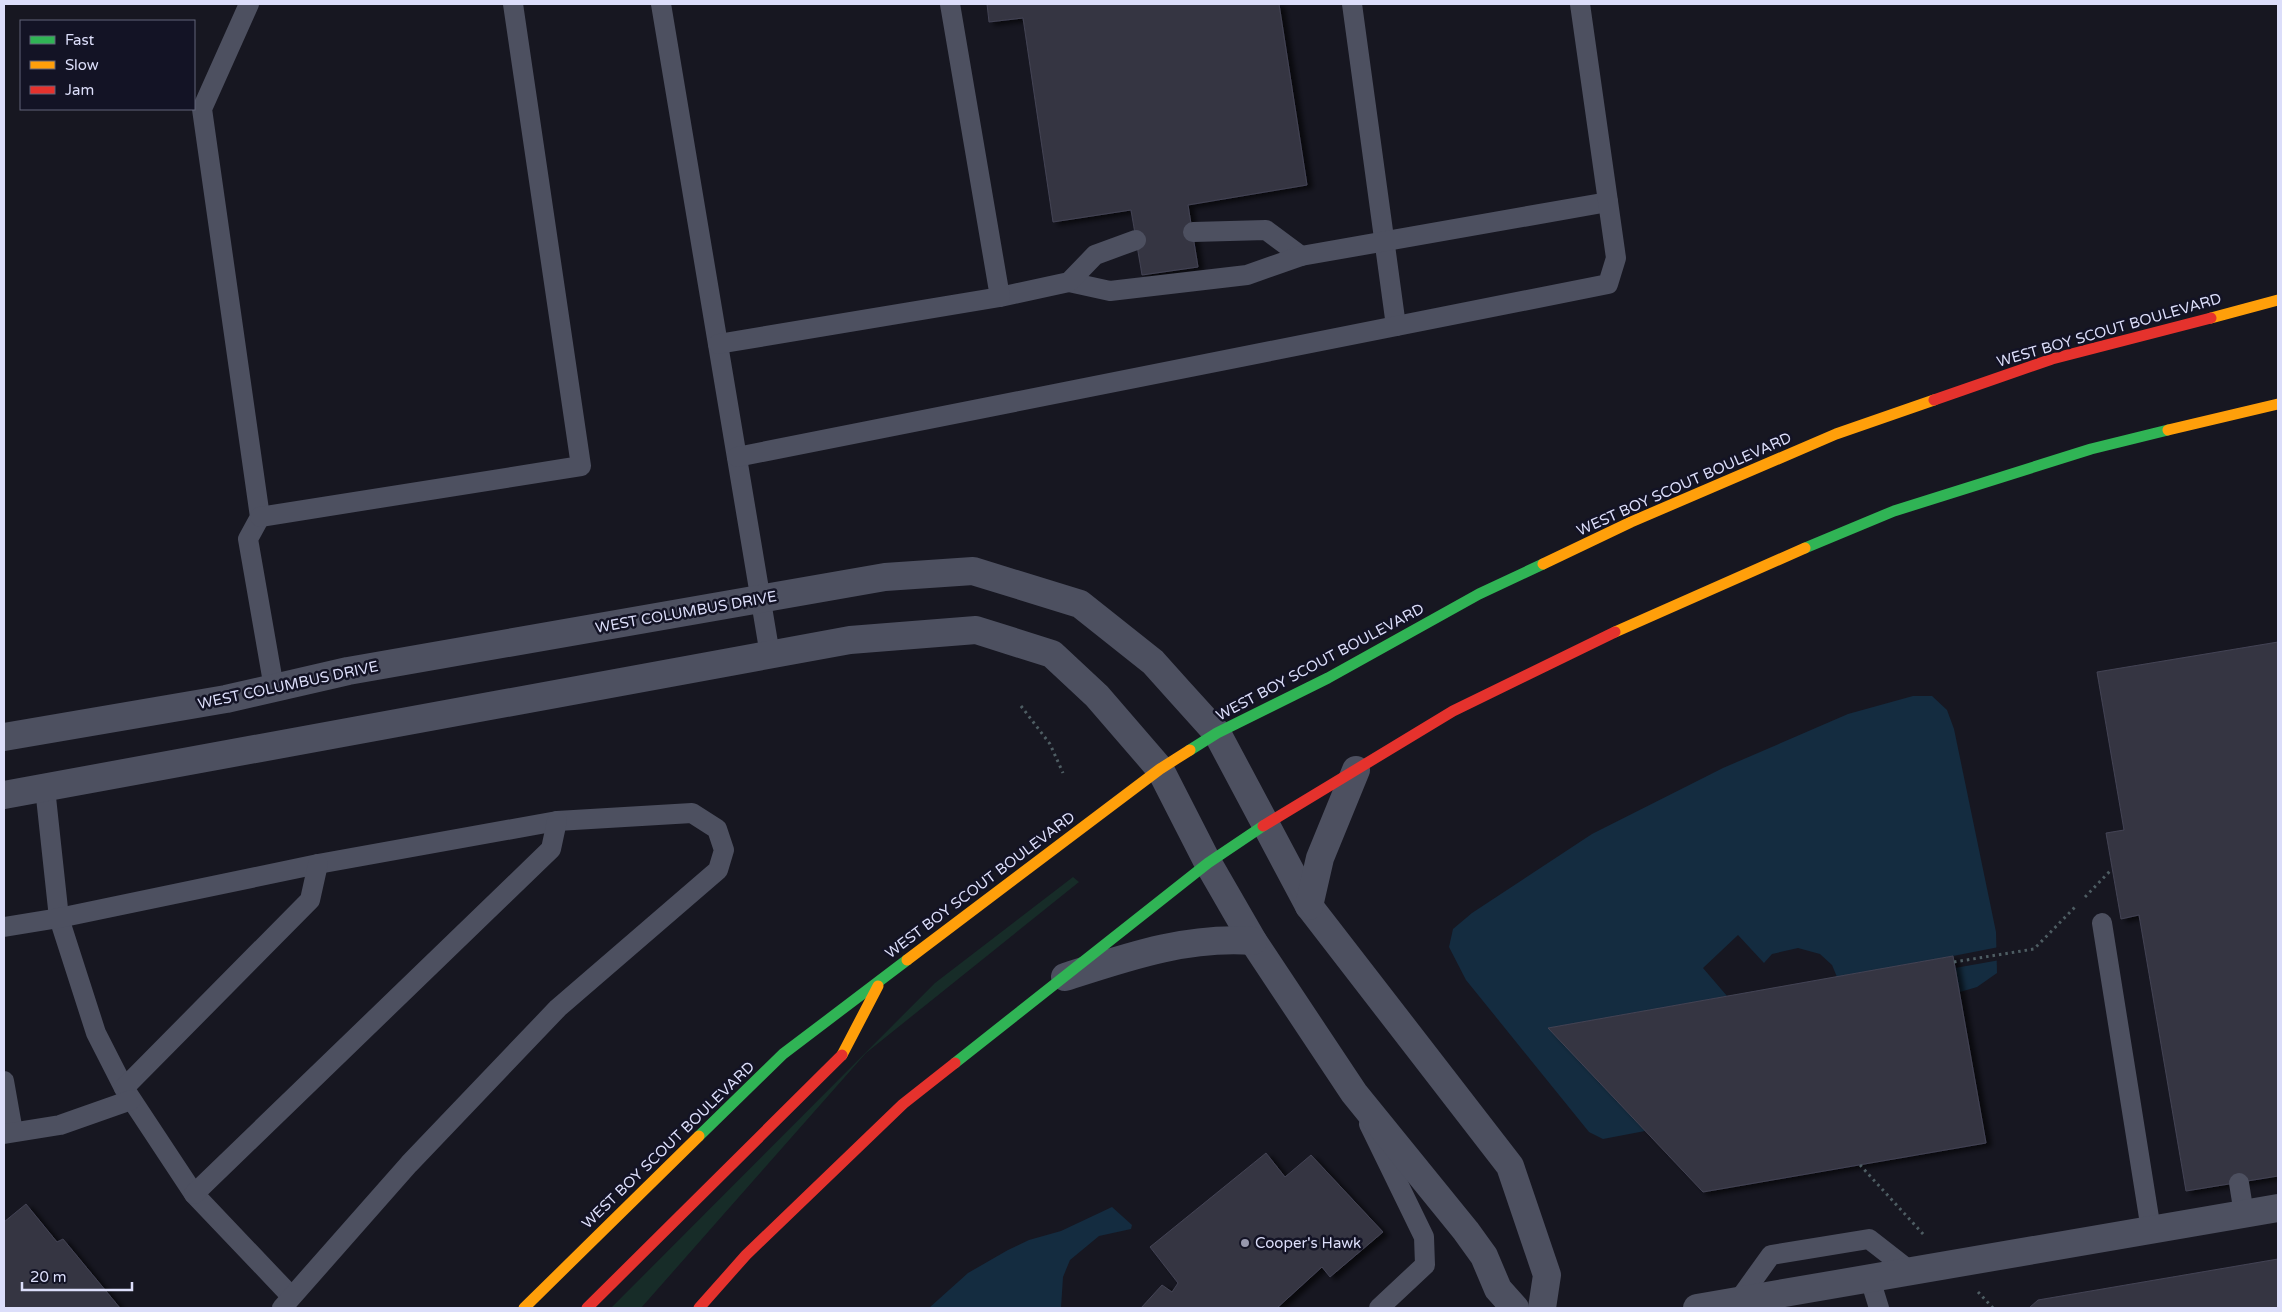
<svg xmlns="http://www.w3.org/2000/svg" width="2282" height="1312" font-family="'Varela Round',sans-serif">
<style>
.green{fill:#172c28}
.water{fill:#142c40}
.pier{fill:#171721}
.building{fill:#363642;stroke:#434354;filter:url(#shadow)}
.lines{fill:none;stroke-linecap:round;stroke-linejoin:round}
.path{stroke:#4e5d63;stroke-width:3;stroke-dasharray:2.5 4;stroke-linecap:butt}
.lane{stroke:#4d5060;stroke-width:20}
.street{stroke:#4d5060;stroke-width:28}
.fast{stroke:#30b455;stroke-width:11}
.slow{stroke:#ff9f0a;stroke-width:11}
.jam{stroke:#e5322d;stroke-width:11}
.poi-dot{fill:#9798ae;stroke:#131325;stroke-width:2}
.labels{text-anchor:middle;dominant-baseline:central;stroke-width:5;stroke-linejoin:round;paint-order:stroke}
.street-label{font-size:15px;fill:#dcdefa;stroke:#131325}
.poi-label{font-size:15px;fill:#dcdefa;stroke:#131325;text-anchor:start}
</style>
<defs>
<filter id="shadow"><feDropShadow dx="5.5" dy="3" stdDeviation="2.5" flood-color="#0009"/></filter>
</defs>
<rect width="100%" height="100%" fill="#171721"/>
<polygon class="green" points="1073,877 1079,882 866,1053 641,1308 611,1308 935,983"/>
<g class="water">
<polygon points="1913,696 1932,696 1947,710 1954,729 1996,932 1997,973 1977,987 1960,992 1953,956 1549,1028 1645,1131 1603,1139 1589,1132 1466,980 1449,947 1453,929 1472,913 1592,834 1723,768 1848,714"/>
<polygon points="1112,1207 1132,1225 1131,1229 1099,1236 1070,1260 1063,1277 1061,1308 929,1308 968,1273 1008,1250 1029,1240 1061,1231"/>
</g>
<g class="pier">
<polygon points="1738,935 1764,963 1772,954 1798,948 1820,954 1832,965 1837,977 1727,996 1703,968"/>
<polygon points="1999,947 2000,960 1955,968 1953,956"/>
</g>
<g class="building">
<polygon points="987,4 1279,4 1307,185 1188,205 1198,267 1142,275 1131,210 1053,222 1023,18 989,22"/>
<polygon points="2278,642 2278,1176 2186,1191 2139,915 2121,919 2106,833 2124,830 2097,672"/>
<polygon points="1953,956 1986,1143 1703,1192 1548,1028"/>
<polygon points="1266,1153 1285,1177 1311,1155 1383,1232 1330,1277 1322,1267 1277,1308 1141,1308 1162,1285 1172,1292 1178,1283 1150,1247"/>
<polygon points="26,1204 57,1242 63,1239 120,1308 4,1308 4,1222"/>
<polygon points="2278,1259 2278,1308 2029,1308 2038,1300"/>
</g>
<g class="lines">
<g class="path">
<polyline points="1021,706 1050,744 1063,773"/>
<polyline points="2085,897 2112,869"/>
<polyline points="1954,962 2034,949 2077,905"/>
<polyline points="1860,1165 1924,1235"/>
<polyline points="1978,1292 1993,1308"/>
</g>
<g class="lane">
<polyline points="249,4 202,109 260,517 248,539 274,688"/>
<polyline points="661,4 770,655"/>
<polyline points="1352,4 1396,326"/>
<polyline points="1193,232 1266,230 1301,256"/>
<polyline points="1069,282 1110,291 1247,275 1301,256 1608,202"/>
<polyline points="1000,297 1069,282 1095,255 1136,240"/>
<polyline points="718,344 1000,297 950,4"/>
<polyline points="737,457 1608,284 1616,258 1580,4"/>
<polyline points="260,517 581,466 513,4"/>
<polyline points="45,788 59,918 96,1033 124,1088 194,1194 291,1296"/>
<polyline points="2102,923 2151,1230"/>
<polyline points="4,927 59,918 318,864 557,821 692,813 717,829 724,850 718,870 558,1008 409,1164 282,1308"/>
<polyline points="4,1081 13,1132"/>
<polyline points="124,1088 310,900 318,864"/>
<polyline points="1369,1124 1424,1237 1425,1265 1379,1308"/>
<polyline points="4,1134 60,1125 131,1100"/>
<polyline points="2239,1183 2244,1214"/>
<polyline points="194,1194 551,849 557,821"/>
<polyline points="1870,1279 1879,1308"/>
<polyline points="1738,1301 1771,1255 1869,1239 1910,1271"/>
</g>
<g class="street">
<polyline points="4,737 226,699 348,671 885,577 973,571 1080,604 1153,662 1179,691 1217,733 1309,906 1510,1166 1547,1275 1542,1308"/>
<polyline points="4,795 850,640 976,630 1052,654 1097,696 1160,769 1208,863 1253,941 1354,1093 1466,1231 1484,1256 1498,1289 1515,1308"/>
<polyline points="1309,906 1320,858 1356,770"/>
<path d="M1065,977c62,-20 122,-41 188,-36"/>
<polyline points="1697,1308 2278,1208"/>
</g>
<g class="fast">
<polyline points="1805,548 1894,511 2091,449 2168,430"/>
<polyline points="1190,750 1217,733 1328,678 1479,594 1543,564"/>
<polyline points="955,1063 1208,863 1263,826"/>
<polyline points="699,1136 783,1054 907,960"/>
</g>
<g class="slow">
<polyline points="2211,318 2278,300"/>
<polyline points="2168,430 2278,404"/>
<polyline points="1543,564 1631,522 1836,434 1934,400"/>
<polyline points="1615,632 1805,548"/>
<polyline points="907,960 1160,769 1190,750"/>
<polyline points="842,1055 878,986"/>
<polyline points="524,1308 699,1136"/>
</g>
<g class="jam">
<polyline points="1934,400 2052,359 2211,318"/>
<polyline points="1263,826 1453,711 1615,632"/>
<polyline points="587,1308 842,1055"/>
<polyline points="699,1308 746,1255 903,1104 955,1063"/>
</g>
</g>
<circle class="poi-dot" cx="1245" cy="1243" r="5"/>
<g class="labels">
<g class="street-label">
<text transform="translate(2109 330) rotate(-16)">WEST BOY SCOUT BOULEVARD</text>
<text transform="translate(1684 484) rotate(-24)">WEST BOY SCOUT BOULEVARD</text>
<text transform="translate(686 612) rotate(-10)">WEST COLUMBUS DRIVE</text>
<text transform="translate(1320 662) rotate(-28)">WEST BOY SCOUT BOULEVARD</text>
<text transform="translate(288 685) rotate(-12)">WEST COLUMBUS DRIVE</text>
<text transform="translate(980 885) rotate(-37)">WEST BOY SCOUT BOULEVARD</text>
<text transform="translate(668 1145) rotate(-44)">WEST BOY SCOUT BOULEVARD</text>
</g>
<g class="poi-label">
<text x="1255" y="1243">Cooper's Hawk</text>
</g>
</g>
<rect width="2282" height="1312" fill="none" stroke="#dcdefa" stroke-width="10"/>
<rect x="20" y="20" width="175" height="90" fill="#131325" stroke="#63647a"/>
<rect x="30" y="36" width="25" height="8" fill="#30b455" stroke="#63647a"/>
<text x="65" y="45" font-size="15" fill="#dcdefa">Fast</text>
<rect x="30" y="61" width="25" height="8" fill="#ff9f0a" stroke="#63647a"/>
<text x="65" y="70" font-size="15" fill="#dcdefa">Slow</text>
<rect x="30" y="86" width="25" height="8" fill="#e5322d" stroke="#63647a"/>
<text x="65" y="95" font-size="15" fill="#dcdefa">Jam</text>
<path d="M22 1282v8h110v-8" fill="none" stroke="#dcdefa" stroke-width="2.5"/>
<text x="30" y="1282" font-size="15" fill="#dcdefa" stroke="#131325" stroke-width="4" paint-order="stroke">20 m</text>
</svg>
